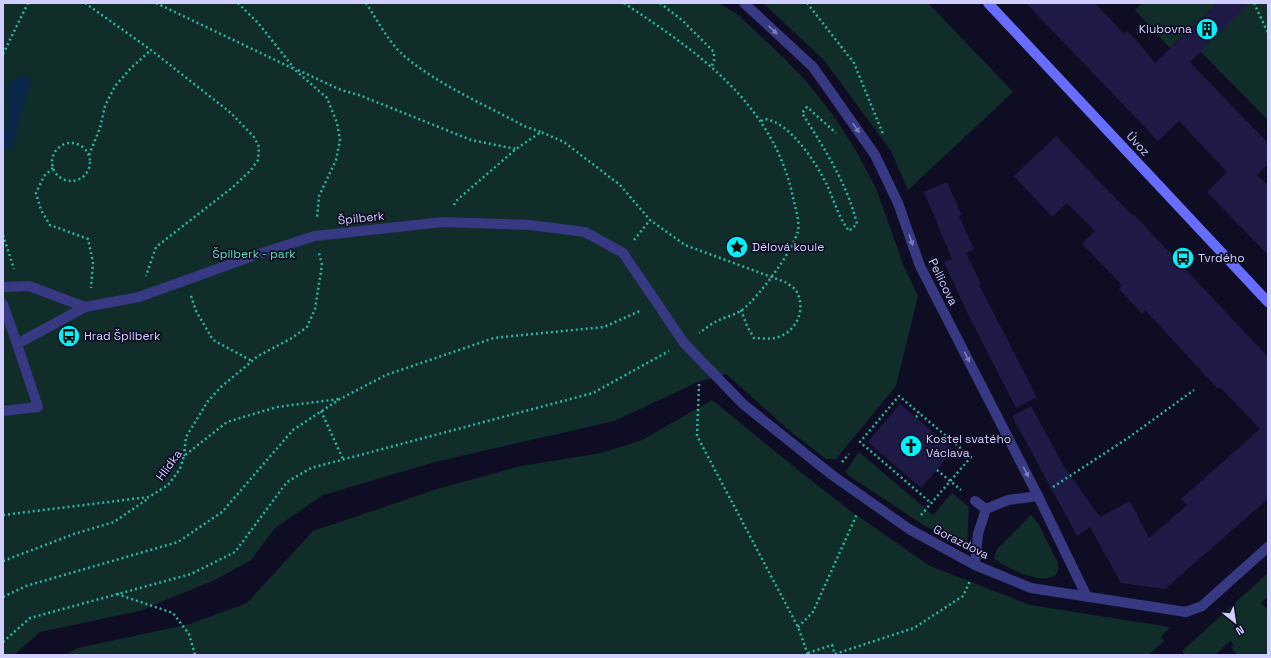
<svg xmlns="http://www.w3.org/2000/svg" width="1271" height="658" font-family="'Space Grotesk',sans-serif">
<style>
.green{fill:#102d2a}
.water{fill:#0b2749}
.building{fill:#1f1945}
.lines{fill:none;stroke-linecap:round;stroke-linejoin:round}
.path{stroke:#2bb7a5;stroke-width:2.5;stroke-dasharray:2 3;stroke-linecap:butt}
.service{stroke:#373983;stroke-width:10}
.minor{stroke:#373983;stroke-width:10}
.secondary{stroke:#666dff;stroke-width:10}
.oneway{fill:#7c7cbb}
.labels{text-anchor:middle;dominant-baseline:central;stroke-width:3.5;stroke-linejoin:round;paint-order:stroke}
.poi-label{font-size:12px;fill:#d1cfff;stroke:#0f0d23;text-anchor:start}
.street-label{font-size:12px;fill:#d1cfff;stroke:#0f0d23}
.park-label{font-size:12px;fill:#58e2b6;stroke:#0f0d23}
</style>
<rect width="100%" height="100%" fill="#0f0d23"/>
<g class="green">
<polygon points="3,3 718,3 737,14 786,60 806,81 836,119 856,151 876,188 903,264 918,296 896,386 836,459 826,459 791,432 726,374 696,383 614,421 435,462 323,495 275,528 251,560 215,580 139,611 40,632 14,655 3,655"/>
<polygon points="763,3 928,3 1013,92 908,190 891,151 824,60"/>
<polygon points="1143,3 1218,3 1170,48 1135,10"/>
<polygon points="1237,3 1268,3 1268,120 1200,51"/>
<polygon points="712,400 803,474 852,512 930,566 1030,605 1170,627 1161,637 1164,641 1148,655 65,655 78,648 190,624 247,603 313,531 437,489 521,466 601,453 642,440"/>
<polygon points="859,452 933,515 952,493 969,507 967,544 965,547 925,526 848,475 846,471"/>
<path d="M1031,515l7,8 20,40c5,32 -53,6 -64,-5l3,-9z"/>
<polygon points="1268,573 1268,596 1261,603 1268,610 1268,655 1238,655 1231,648 1234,645 1230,641 1215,655 1185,655 1182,651"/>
</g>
<polygon class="water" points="25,76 33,79 27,91 12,150 7,150 3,146 3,132 8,121 9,110 7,92 9,83 17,77"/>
<g class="building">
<polygon points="1026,3 1095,3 1124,34 1127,31 1138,42 1155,63 1218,3 1250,3 1190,62 1268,143 1268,164 1257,175 1268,185 1268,255 1207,192 1227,172 1179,121 1158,141"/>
<polygon points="1056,136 1132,215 1133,214 1144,225 1268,357 1268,499 1165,589 1121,583 1090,527 1077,536 1012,416 1031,406 1065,468 1100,517 1130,501 1149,538 1187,505 1181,499 1260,429 1220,387 1218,389 1145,310 1142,314 1119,289 1122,285 1082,244 1095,231 1067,203 1052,217 1014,176"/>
<polygon points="947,182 962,215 959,216 974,249 966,253 981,284 979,285 1037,397 1016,408 966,310 944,262 952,259 924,192"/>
<polygon points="900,404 954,450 921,488 868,442"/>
</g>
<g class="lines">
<g class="path">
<polyline points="85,3 151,50 231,113 254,137 259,147 258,160 251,170 233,187 156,247 146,276"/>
<polyline points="156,3 294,69 327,98 337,123 340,140 336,160 319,196 317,218"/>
<polyline points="238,3 259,24 294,68"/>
<path d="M366,3c11,17 22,38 37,52 35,30 81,49 121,71l17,6"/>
<path d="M624,3c72,48 147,99 168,190 2,11 8,26 6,38 -5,20 -40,67 -56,79 -7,5 -17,7 -25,11 -6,3 -12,8 -18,12"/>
<polyline points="660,3 683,21 714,52 714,60 712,66"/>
<polyline points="807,3 854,63 883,134"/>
<polyline points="1254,3 1268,33"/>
<polyline points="3,54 28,3"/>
<polyline points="298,70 341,90 359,95 471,140 516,149"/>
<path d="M761,121l4,-2c26,4 52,45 63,68 6,14 11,31 21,44l8,-7c-10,-41 -33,-76 -55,-111l5,-6 29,26"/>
<circle cx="71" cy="162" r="19"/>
<polyline points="89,155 100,128 105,106 115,86 132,67 151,50"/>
<polyline points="53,168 44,176 36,193 41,210 50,225 88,239 93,262 91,288"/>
<path d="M454,205l2,-4 60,-52 25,-17 23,10 56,43 30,35 35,25 100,37c3,2 8,5 10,7 12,17 3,42 -17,48 -8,3 -16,1 -24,1l-7,-12 -6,-16"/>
<polyline points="3,235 14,269"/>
<polyline points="634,240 650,220"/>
<polyline points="191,296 196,311 213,340 252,361"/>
<polyline points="699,384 697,436 798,627 808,655"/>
<polyline points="321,411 343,459"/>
<polyline points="916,417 920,413"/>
<polyline points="184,456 186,437 208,401 221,387 258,356 292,338 307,327 315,309 322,265 319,253"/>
<polyline points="842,462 849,454"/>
<polyline points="937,470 961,490"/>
<polyline points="1053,487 1128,438 1194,390"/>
<polyline points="3,515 149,497 168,485 180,469 184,456 227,422 277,407 339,399"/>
<polyline points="921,515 971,457 899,396 860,442 931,503"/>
<polyline points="3,561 74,534 114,522 149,498"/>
<polyline points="117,594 173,613 189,634 195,655"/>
<polyline points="3,597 26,586 178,542 222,512 293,430 340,399 386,375 494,338 604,327 642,310"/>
<polyline points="798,627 813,612 857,514"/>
<polyline points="3,642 30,618 191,574 235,552 287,482 311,468 593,393 669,351"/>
<polyline points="808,653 832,645 835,655"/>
<polyline points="835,654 914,628 963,596 970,581"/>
</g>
<g class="service">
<polyline points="3,304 17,344"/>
<polyline points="3,411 38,407 17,344 85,307"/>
<polyline points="975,501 986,509"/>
<polyline points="975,565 978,534 986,509 1008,500 1038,496"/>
</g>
<g class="minor">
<polyline points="744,3 813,67 875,155 898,203 920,266 1038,496 1087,597"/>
<polyline points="3,287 29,286 85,307 139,297 256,255 315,236 443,222 530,225 585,232 623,253 684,343 743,404 832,475 909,529 975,565 1031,588 1186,612 1202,606 1268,547"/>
</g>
<polyline class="secondary" points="988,3 1268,302"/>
</g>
<defs><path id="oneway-solid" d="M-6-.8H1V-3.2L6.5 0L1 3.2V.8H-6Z"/></defs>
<g class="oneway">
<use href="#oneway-solid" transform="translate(773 30) rotate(43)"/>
<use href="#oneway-solid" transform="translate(856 128) rotate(55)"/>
<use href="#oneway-solid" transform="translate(911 240) rotate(71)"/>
<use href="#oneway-solid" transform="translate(967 357) rotate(63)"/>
<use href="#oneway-solid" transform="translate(1026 472) rotate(63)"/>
</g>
<defs>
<g id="building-disc" transform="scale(1.15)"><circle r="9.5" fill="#00f3fa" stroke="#0f0d23"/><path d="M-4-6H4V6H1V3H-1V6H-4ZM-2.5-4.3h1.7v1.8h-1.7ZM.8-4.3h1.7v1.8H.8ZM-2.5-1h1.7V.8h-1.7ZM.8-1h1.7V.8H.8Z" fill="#111"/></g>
<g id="sight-disc" transform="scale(1.15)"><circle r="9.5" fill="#00f3fa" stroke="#0f0d23"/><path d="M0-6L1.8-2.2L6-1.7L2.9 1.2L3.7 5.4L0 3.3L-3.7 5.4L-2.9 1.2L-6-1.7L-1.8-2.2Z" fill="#111"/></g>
<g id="bus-disc" transform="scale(1.15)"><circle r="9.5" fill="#00f3fa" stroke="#0f0d23"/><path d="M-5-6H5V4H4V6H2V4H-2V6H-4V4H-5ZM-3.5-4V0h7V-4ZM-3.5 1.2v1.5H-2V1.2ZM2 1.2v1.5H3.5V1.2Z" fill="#111"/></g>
<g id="church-disc" transform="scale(1.15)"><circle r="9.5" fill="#00f3fa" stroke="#0f0d23"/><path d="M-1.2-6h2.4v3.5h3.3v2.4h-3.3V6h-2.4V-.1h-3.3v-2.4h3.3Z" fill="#111"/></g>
</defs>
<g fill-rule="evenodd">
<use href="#building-disc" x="1207" y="29"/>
<use href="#sight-disc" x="737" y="247"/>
<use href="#bus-disc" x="1183" y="258"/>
<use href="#bus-disc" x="69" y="336"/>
<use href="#church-disc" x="911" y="446"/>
</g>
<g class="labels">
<g class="poi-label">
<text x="1192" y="29" text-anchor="end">Klubovna</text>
<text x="752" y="247">Dělová koule</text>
<text x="1198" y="258">Tvrdého</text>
<text x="84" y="336">Hrad Špilberk</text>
<text x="926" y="439">Kostel svatého<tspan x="926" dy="14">Václava</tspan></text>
</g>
<g class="street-label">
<text transform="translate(1138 144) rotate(47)">Úvoz</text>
<text transform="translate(361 218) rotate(-6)">Špilberk</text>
<text transform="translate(943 282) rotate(64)">Pellicova</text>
<text transform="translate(169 465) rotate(-54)">Hlídka</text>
<text transform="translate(961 542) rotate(27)">Gorazdova</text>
</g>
<g class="park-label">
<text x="254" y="254">Špilberk - park</text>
</g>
</g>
<rect width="1271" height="658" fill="none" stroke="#d1cfff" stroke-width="8"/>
<g transform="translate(1235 622) rotate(150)" stroke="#0f0d23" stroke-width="3" paint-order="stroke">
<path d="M0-3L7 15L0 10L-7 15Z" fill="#d1cfff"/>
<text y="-6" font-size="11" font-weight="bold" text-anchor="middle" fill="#d1cfff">N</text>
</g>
</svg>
